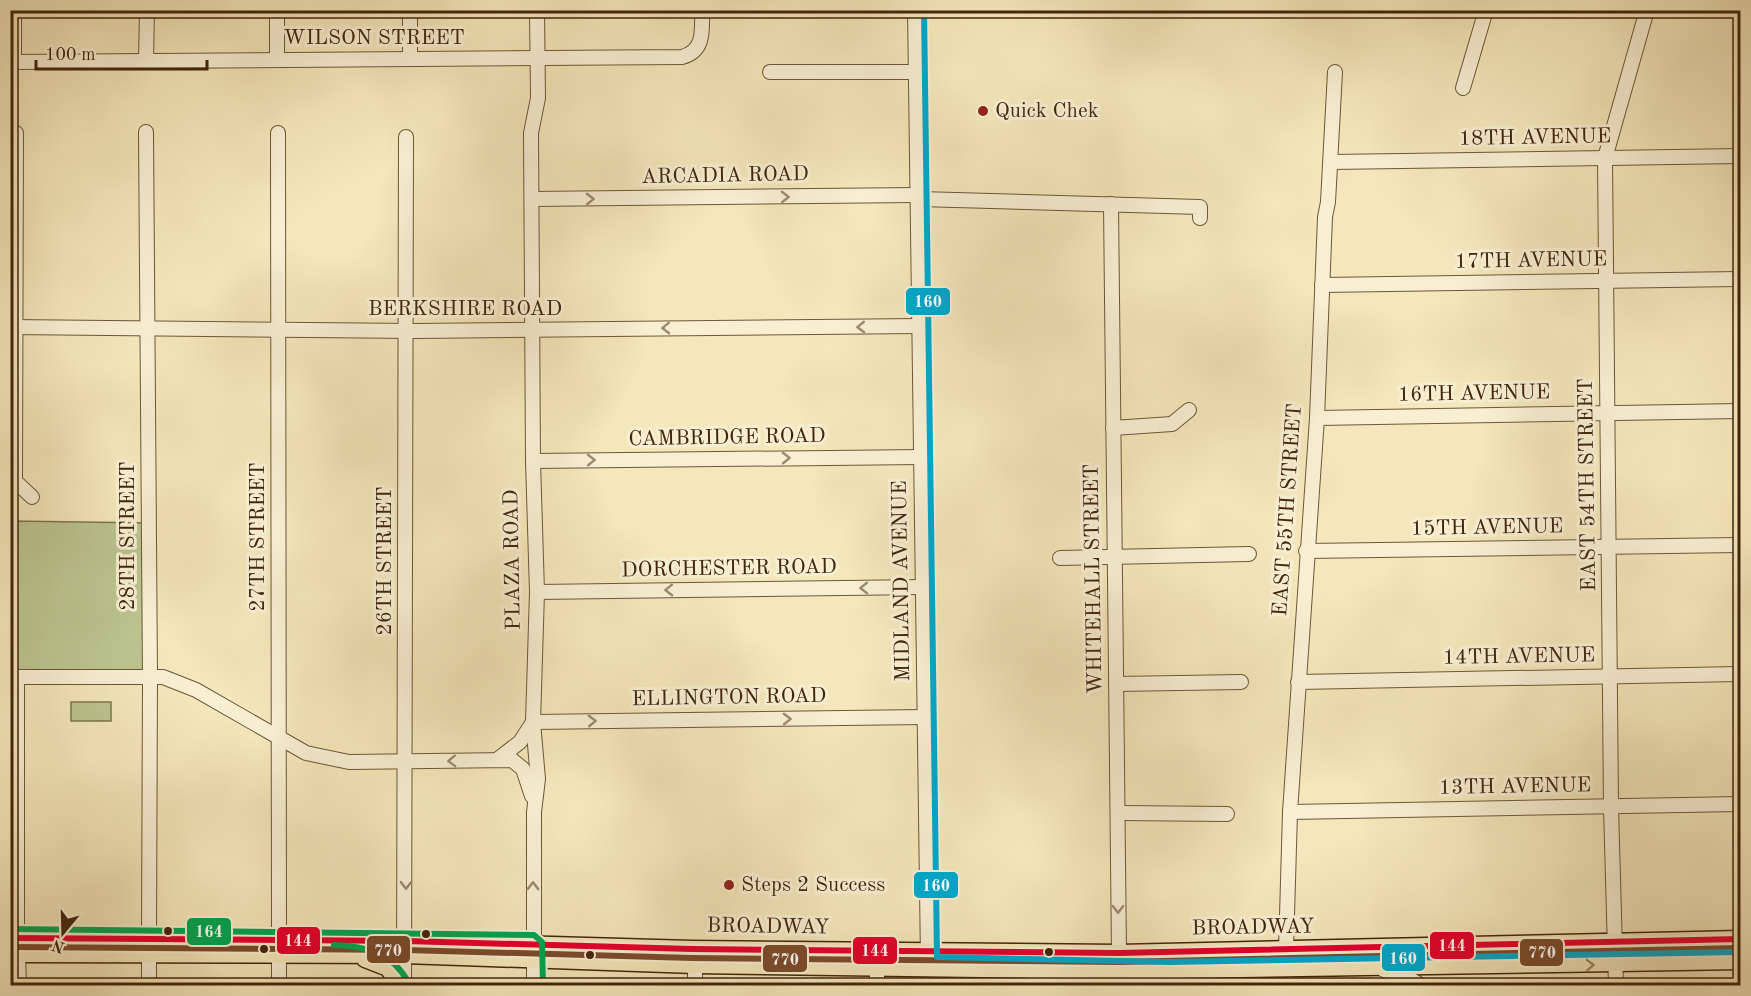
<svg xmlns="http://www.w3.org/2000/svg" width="1751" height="996" font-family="'Old Standard TT',serif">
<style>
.green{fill:#bbc590;stroke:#7e754e;stroke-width:1.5}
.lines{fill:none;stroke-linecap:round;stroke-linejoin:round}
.minor-casing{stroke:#6e5638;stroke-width:16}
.major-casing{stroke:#42250c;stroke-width:19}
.minor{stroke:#f8efd3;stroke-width:14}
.major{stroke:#f4e7bb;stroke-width:16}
.bus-1-casing{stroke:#f8efd3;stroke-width:10}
.bus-2-casing{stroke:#f8efd3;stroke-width:10}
.bus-3-casing{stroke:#f8efd3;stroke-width:10}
.bus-4-casing{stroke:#f8efd3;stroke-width:10}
.bus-1{stroke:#e4002b;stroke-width:6}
.bus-2{stroke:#7a4b2a;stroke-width:6}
.bus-3{stroke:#00a9ce;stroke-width:6}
.bus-4{stroke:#00a651;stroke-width:6}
.oneway{stroke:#9d8a70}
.oneway2{stroke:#9b8664}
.poi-dot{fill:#8f2418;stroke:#f8efd3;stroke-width:2}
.bus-dot{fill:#42250c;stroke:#f8efd3;stroke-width:2}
.labels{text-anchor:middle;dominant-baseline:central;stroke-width:6;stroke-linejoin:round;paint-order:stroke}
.street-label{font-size:21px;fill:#42250c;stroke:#f8efd3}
.poi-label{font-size:21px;fill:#42250c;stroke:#f8efd3;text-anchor:start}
.line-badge{stroke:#f8efd3;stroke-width:2}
.badge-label{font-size:16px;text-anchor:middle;font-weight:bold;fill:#fff}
</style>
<rect width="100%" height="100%" fill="#f4e7bb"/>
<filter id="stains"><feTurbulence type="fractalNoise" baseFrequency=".00333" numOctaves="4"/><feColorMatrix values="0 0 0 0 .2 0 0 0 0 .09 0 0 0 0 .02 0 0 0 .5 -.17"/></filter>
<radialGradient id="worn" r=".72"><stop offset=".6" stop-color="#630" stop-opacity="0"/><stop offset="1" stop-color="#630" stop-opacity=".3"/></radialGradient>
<g class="green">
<polygon points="11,521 149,523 150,676 18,677 11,742"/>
<rect x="71" y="702" width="40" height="19"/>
<polygon points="564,979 601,980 601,985 564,985"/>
</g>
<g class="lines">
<g class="minor-casing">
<g id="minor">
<polyline points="277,10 277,60"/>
<polyline points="410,10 410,59"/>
<polyline points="915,10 928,961"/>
<polyline points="146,61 147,10"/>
<path d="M10,62l672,-5c23,-6 20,-27 20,-47"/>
<polyline points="14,62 14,10"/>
<polyline points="770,72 916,72"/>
<polyline points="1463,88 1486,10"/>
<polyline points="146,132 150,677 149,939"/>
<polyline points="16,133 15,481 32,497"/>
<polyline points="278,133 279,940"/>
<polyline points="1331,162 1740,156"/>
<polyline points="532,199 918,195"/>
<polyline points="919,199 1200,207 1200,218"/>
<polyline points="1111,204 1119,953"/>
<polyline points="1322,285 1740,279"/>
<polyline points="10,327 415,331 920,326"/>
<polyline points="1317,418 1740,411"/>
<polyline points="1113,428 1172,424 1189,410"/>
<polyline points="533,461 921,457"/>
<polyline points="1306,551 1740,545"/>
<polyline points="1060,558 1249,554"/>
<polyline points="537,592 923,587"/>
<polyline points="10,677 163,677 196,690 306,753 349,762 512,760 523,769 532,796"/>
<polyline points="17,677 17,938"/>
<polyline points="1298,682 1740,674"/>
<polyline points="1116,684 1241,682"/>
<polyline points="533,722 925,717"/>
<polyline points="498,759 520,742 533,722"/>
<polyline points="1290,812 1740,804"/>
<polyline points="1118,813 1227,814"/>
<polyline points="1286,950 1290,812 1317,418 1325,217 1328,202 1335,72"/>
<polyline points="18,954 19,986"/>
<polyline points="149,954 149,986"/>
<polyline points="279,954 279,986"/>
<polyline points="695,965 695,986"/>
<polyline points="877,967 877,986"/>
<polyline points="1384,970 1405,976 1422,986"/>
<polyline points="404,986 406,137"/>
<polyline points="534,986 534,812 538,779 533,722 537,592 533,461 531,133 538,98 537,10"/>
<polyline points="1035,986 1035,969"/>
<polyline points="1616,986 1611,807 1605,158 1647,10"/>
</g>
</g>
<g class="major-casing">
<g id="major">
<polyline points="10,938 405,941 692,949 1119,953 1740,939"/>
<polyline points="10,954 404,955 695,965 1118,971 1740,961"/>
<polyline points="365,959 388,968 400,986"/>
</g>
</g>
<use href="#minor" class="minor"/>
<use href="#major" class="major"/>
<g class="bus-1-casing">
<polyline id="bus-1" points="10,938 405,941 692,949 1119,953 1740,939"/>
</g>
<g class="bus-2-casing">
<polyline id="bus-2" points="10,947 405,950 692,958 1119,962 1740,948"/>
</g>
<g class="bus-3-casing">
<polyline id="bus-3" points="924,10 937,957 1169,962 1740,952"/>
</g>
<g class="bus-4-casing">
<g id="bus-4">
<polyline points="10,929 534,935 542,942 543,986"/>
<path d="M334,945c31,1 59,8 74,37"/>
</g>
</g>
<use href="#bus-1" class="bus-1"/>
<use href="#bus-2" class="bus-2"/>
<use href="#bus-3" class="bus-3"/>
<use href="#bus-4" class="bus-4"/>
</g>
<defs><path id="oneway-chevron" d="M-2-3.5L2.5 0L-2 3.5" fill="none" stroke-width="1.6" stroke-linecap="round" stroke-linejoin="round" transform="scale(1.5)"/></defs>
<g class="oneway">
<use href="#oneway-chevron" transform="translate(785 197) rotate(-1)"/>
<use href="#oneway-chevron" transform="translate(590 199) rotate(-1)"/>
<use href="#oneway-chevron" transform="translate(861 327) rotate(179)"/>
<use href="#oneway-chevron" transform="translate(666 328) rotate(179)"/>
<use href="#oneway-chevron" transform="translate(786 458) rotate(-1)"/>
<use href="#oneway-chevron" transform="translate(591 460) rotate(-1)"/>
<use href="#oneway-chevron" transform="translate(864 588) rotate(179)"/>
<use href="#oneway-chevron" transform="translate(669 590) rotate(179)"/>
<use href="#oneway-chevron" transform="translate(787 719) rotate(-1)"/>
<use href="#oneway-chevron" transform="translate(592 721) rotate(-1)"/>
<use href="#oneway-chevron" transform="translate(452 761) rotate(178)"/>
<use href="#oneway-chevron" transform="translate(406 885) rotate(90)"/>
<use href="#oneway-chevron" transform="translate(533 886) rotate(-89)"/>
<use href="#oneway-chevron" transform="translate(1118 909) rotate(90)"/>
</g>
<use class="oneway2" href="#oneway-chevron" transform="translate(1590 965) rotate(-2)"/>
<g class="poi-dot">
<circle cx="983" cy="111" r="6"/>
<circle cx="729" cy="885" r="6"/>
</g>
<g class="bus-dot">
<circle cx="168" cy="931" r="5"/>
<circle cx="426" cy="934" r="5"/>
<circle cx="264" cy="949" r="5"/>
<circle cx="1049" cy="952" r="5"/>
<circle cx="590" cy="955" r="5"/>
</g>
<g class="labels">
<g class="street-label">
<text x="374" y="38">WILSON STREET</text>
<text transform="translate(1535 138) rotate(-1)">18TH AVENUE</text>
<text transform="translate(725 176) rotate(-1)">ARCADIA ROAD</text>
<text transform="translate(1531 261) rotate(-1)">17TH AVENUE</text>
<text x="465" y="309">BERKSHIRE ROAD</text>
<text transform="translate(1474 394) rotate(-1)">16TH AVENUE</text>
<text transform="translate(727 438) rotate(-1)">CAMBRIDGE ROAD</text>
<text transform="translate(1588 485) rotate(-91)">EAST 54TH STREET</text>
<text transform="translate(1288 510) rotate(-86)">EAST 55TH STREET</text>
<text transform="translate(1487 528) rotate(-1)">15TH AVENUE</text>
<text transform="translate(128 536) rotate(-90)">28TH STREET</text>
<text transform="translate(258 537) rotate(-90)">27TH STREET</text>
<text transform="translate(513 560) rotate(-91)">PLAZA ROAD</text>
<text transform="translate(385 561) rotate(-90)">26TH STREET</text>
<text transform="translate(729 569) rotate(-1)">DORCHESTER ROAD</text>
<text transform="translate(1094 579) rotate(-91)">WHITEHALL STREET</text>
<text transform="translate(902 581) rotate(-91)">MIDLAND AVENUE</text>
<text transform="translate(1519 657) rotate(-1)">14TH AVENUE</text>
<text transform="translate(729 698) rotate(-1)">ELLINGTON ROAD</text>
<text transform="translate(1515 787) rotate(-1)">13TH AVENUE</text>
<text transform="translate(768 927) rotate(1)">BROADWAY</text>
<text transform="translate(1253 928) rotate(-1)">BROADWAY</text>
</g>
<g class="poi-label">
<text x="995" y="111">Quick Chek</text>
<text x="741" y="885">Steps 2 Success</text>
</g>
</g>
<g class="line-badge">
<rect x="905" y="287" width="46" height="29" rx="6" fill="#00a9ce"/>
<rect x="913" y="871" width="46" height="28" rx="6" fill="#00a9ce"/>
<rect x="186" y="917" width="46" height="29" rx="6" fill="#00a651"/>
<rect x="276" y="926" width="45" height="29" rx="6" fill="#e4002b"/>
<rect x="1429" y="931" width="46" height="29" rx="6" fill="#e4002b"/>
<rect x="366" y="935" width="45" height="29" rx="6" fill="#7a4b2a"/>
<rect x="852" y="936" width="46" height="29" rx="6" fill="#e4002b"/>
<rect x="1519" y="938" width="45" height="29" rx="6" fill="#7a4b2a"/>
<rect x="1381" y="943" width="45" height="29" rx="6" fill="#00a9ce"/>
<rect x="762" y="944" width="46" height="29" rx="6" fill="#7a4b2a"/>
</g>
<g class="badge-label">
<text x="928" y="307">160</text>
<text x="936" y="891">160</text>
<text x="209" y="937">164</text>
<text x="298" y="946">144</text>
<text x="1452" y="951">144</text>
<text x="388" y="956">770</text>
<text x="875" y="956">144</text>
<text x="1542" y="958">770</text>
<text x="1403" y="964">160</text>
<text x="785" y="965">770</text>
</g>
<rect width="1751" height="996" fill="none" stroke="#f4e7bb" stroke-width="36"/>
<rect x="12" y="12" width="1727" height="972" fill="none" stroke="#42250c" stroke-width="3"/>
<rect x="18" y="18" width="1715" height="960" fill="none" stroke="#42250c" stroke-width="1.5"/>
<g transform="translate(63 933) rotate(199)" stroke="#f8efd3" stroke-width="4.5" paint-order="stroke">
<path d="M0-4.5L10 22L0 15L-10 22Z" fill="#42250c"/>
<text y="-9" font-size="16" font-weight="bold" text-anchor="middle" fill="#42250c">N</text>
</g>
<path d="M36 60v9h171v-9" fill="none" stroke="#42250c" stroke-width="3"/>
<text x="45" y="60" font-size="18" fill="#42250c" stroke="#f8efd3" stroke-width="4.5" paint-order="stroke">100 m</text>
<rect width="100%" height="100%" filter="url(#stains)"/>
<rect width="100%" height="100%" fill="url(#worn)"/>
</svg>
